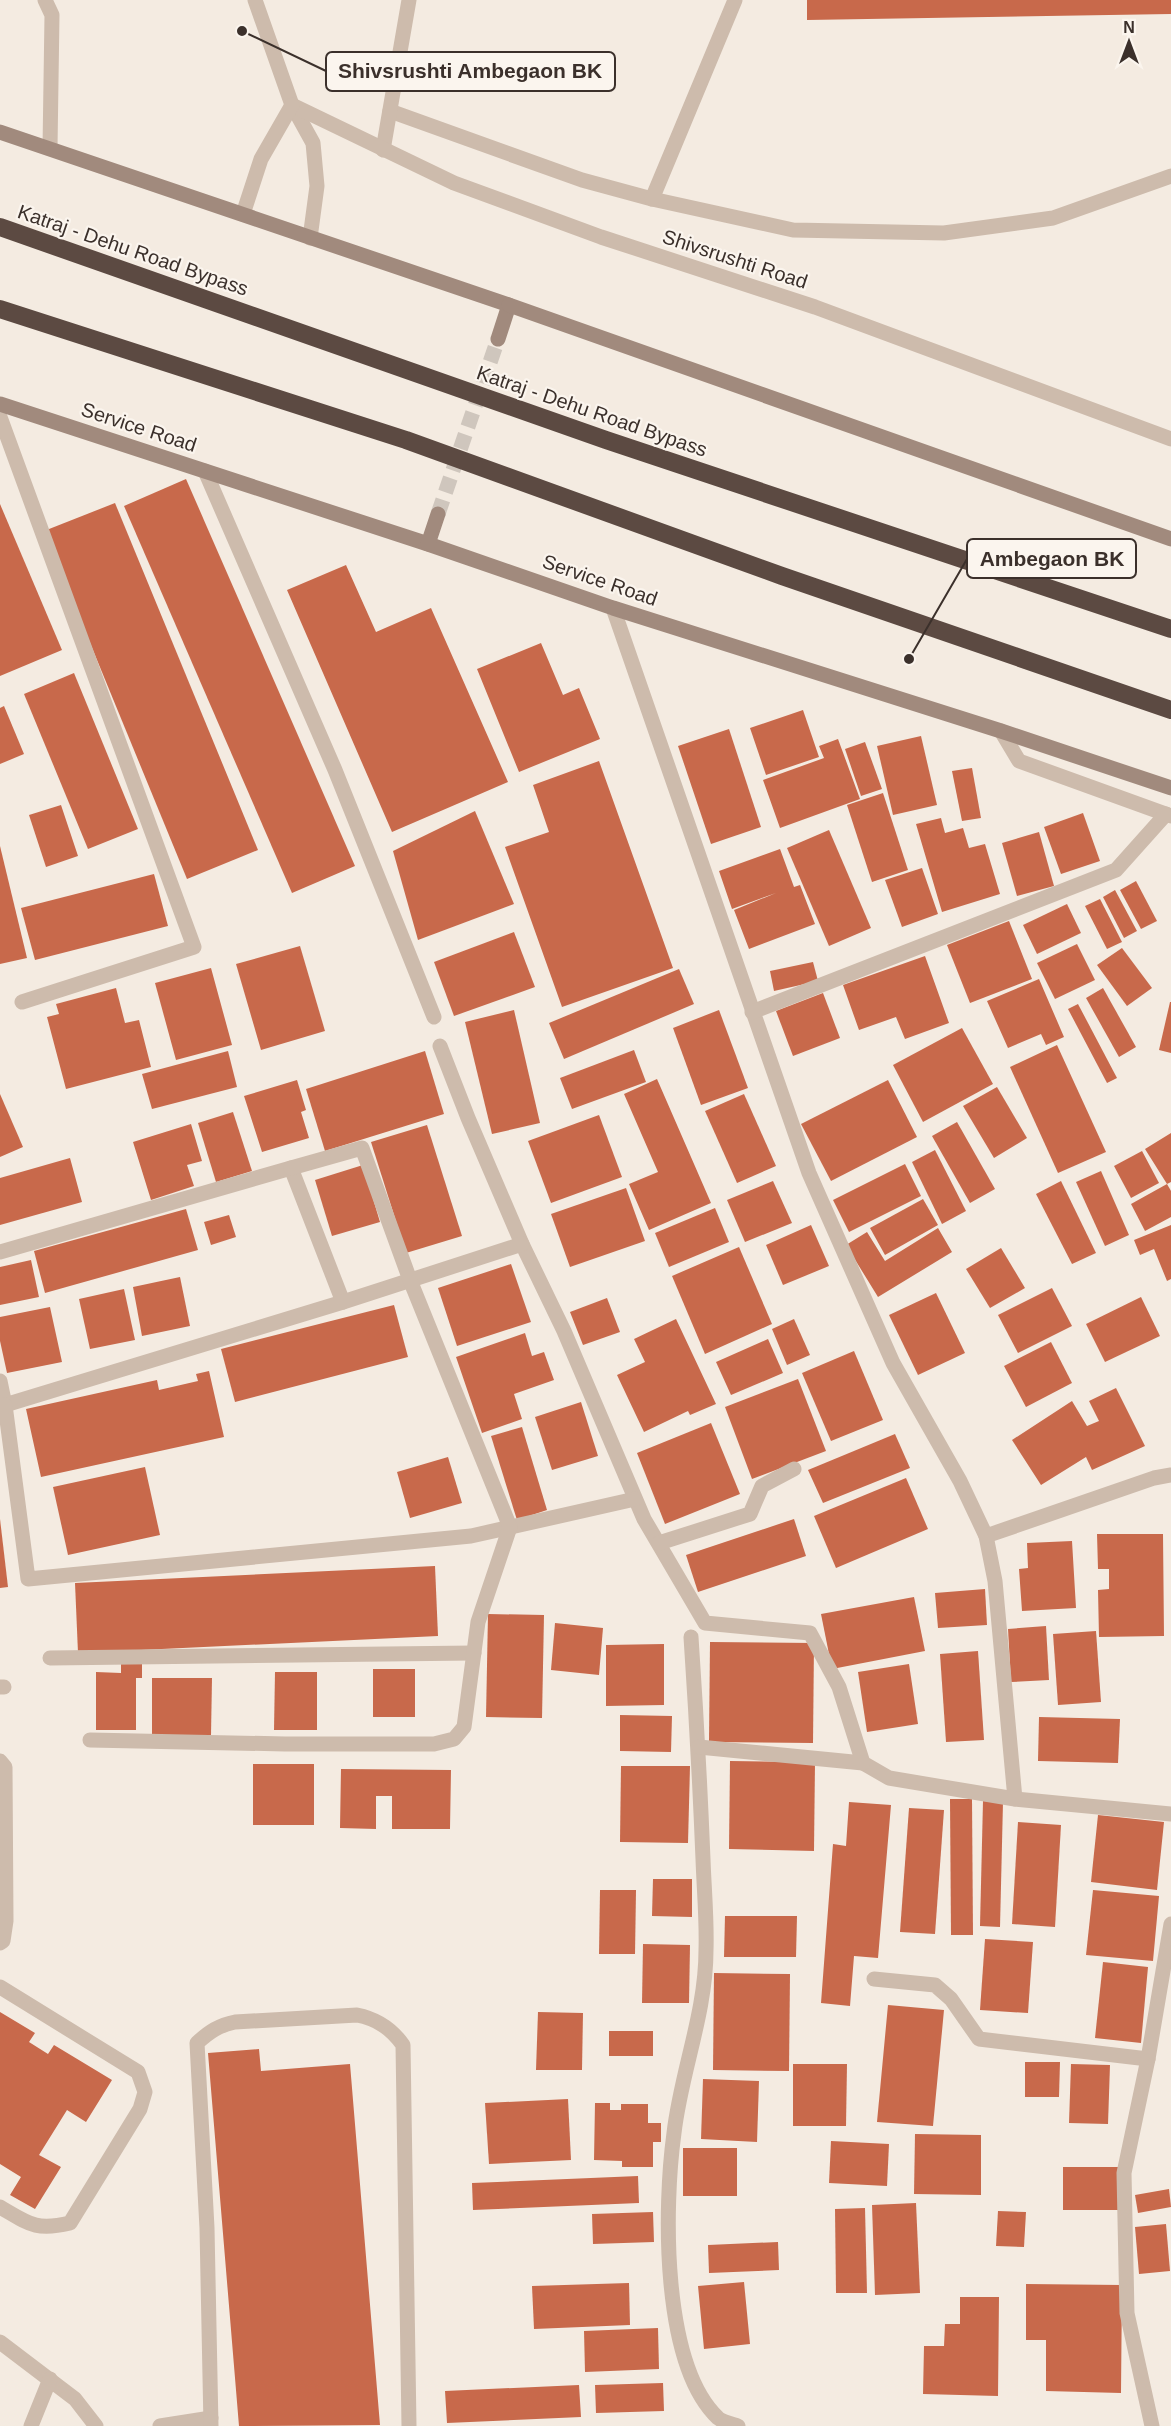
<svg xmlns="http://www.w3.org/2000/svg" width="1171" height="2426" font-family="Arial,sans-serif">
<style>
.building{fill:#c8694b}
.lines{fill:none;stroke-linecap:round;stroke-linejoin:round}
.secondary-tunnel{stroke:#cfc6bd;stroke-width:15;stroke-dasharray:15 8;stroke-linecap:butt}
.lane{stroke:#cdbbac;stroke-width:15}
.street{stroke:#cdbbac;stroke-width:15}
.secondary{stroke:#a18a7d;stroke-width:15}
.highway{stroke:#5c4a42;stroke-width:18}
.labels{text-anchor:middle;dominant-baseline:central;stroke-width:4.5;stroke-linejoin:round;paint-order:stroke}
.street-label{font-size:20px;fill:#3b302b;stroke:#fbf5ee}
.leader{fill:none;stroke:#3b302b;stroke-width:2}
.callout-dot{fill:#3b302b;stroke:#fbf5ee;stroke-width:2}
.callout{fill:#fbf5ee;stroke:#3b302b;stroke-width:2}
.callout-label{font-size:21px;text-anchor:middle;font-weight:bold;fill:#3b302b}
</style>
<rect width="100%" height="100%" fill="#f4ebe1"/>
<g class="building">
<polygon points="807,0 1171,0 1171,14 807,20"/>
<polygon points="186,479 355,866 292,893 124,506"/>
<polygon points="115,503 258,850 187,879 44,531"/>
<polygon points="0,504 62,650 0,676"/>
<polygon points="346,565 376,632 431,608 508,782 392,832 287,590"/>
<polygon points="541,643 563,695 579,688 600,739 519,772 477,669"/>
<polygon points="74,673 138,829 88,849 24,694"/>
<polygon points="4,706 24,754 0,764 0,708"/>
<polygon points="803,710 819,757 766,775 750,728"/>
<polygon points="729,729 761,827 711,844 678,746"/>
<polygon points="921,736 937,805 893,815 877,746"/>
<polygon points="838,739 860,799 780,828 763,780 824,758 819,746"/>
<polygon points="865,742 882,789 861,796 845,749"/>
<polygon points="599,761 673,968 562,1007 505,847 549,832 533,785"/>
<polygon points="972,768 981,818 962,821 952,771"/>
<polygon points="883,793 908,870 872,882 847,805"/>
<polygon points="61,805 78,856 46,867 29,815"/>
<polygon points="475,811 514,904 418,940 393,851"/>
<polygon points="1083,813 1100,861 1061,874 1044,827"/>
<polygon points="941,818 945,833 963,828 969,848 985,844 1000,894 942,912 916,824"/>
<polygon points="829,830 871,928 829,946 787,848"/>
<polygon points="1039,832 1054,886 1017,896 1002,843"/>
<polygon points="0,846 27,958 0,964"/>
<polygon points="780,849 794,887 800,885 815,924 749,949 734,910 776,893 732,909 719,871"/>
<polygon points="922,868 938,914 902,927 885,880"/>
<polygon points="154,874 168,926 35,960 21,908"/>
<polygon points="1136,881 1157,921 1141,929 1120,890"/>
<polygon points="1115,890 1137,931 1124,938 1103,897"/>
<polygon points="1100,899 1122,942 1107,949 1085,906"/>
<polygon points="1067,904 1081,933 1037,954 1023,925"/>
<polygon points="1009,921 1032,979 970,1003 947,945"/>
<polygon points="514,932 535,987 454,1016 434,962"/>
<polygon points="1077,944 1095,980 1055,999 1037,963"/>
<polygon points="300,946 325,1031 261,1050 236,964"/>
<polygon points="1122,948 1152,988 1127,1006 1097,965"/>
<polygon points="925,956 949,1023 905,1039 896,1017 859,1030 843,985"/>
<polygon points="813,962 818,981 774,991 770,971"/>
<polygon points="211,968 232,1045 176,1060 155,983"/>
<polygon points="679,969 694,1004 564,1059 549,1023"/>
<polygon points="1039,979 1064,1037 1046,1045 1041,1034 1008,1048 987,1001"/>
<polygon points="116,988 125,1023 139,1020 151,1067 66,1089 47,1017 59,1014 56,1004"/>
<polygon points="1103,988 1136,1047 1119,1057 1086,998"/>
<polygon points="823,993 840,1038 793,1056 776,1011"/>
<polygon points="1170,1002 1171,1002 1171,1053 1159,1050"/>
<polygon points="1078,1004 1117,1078 1107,1083 1068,1009"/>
<polygon points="514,1010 540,1123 492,1134 465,1022"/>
<polygon points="719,1010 748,1088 701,1105 673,1028"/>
<polygon points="962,1028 993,1084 923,1122 893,1065"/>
<polygon points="1057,1045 1106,1152 1058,1173 1010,1067"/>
<polygon points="634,1050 646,1082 572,1109 560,1078"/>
<polygon points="228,1051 237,1087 152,1109 142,1074"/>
<polygon points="425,1051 444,1114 325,1151 306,1089"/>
<polygon points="657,1079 711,1203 649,1230 629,1184 658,1172 624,1094"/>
<polygon points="297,1080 306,1110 301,1112 309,1138 262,1152 244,1096"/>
<polygon points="888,1080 917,1137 831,1181 801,1124"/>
<polygon points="997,1087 1027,1138 994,1158 963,1106"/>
<polygon points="0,1094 23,1147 0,1157"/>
<polygon points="744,1094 776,1166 737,1183 705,1111"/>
<polygon points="233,1112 252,1171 216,1182 198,1123"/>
<polygon points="599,1115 622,1177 551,1203 528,1141"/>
<polygon points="957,1122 995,1189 970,1203 932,1136"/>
<polygon points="191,1124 202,1161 187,1165 194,1186 151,1200 133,1142"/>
<polygon points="427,1125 462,1236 406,1253 371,1142"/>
<polygon points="1171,1133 1171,1182 1167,1184 1145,1149"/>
<polygon points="935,1150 966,1211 942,1224 912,1162"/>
<polygon points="1142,1151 1159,1183 1131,1198 1114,1166"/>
<polygon points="70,1158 82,1202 0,1225 0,1178"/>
<polygon points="905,1164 921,1196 849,1232 833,1200"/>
<polygon points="363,1165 380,1222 332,1236 315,1180"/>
<polygon points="1101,1171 1129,1235 1105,1246 1076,1182"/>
<polygon points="773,1181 792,1223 745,1242 727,1200"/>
<polygon points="1061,1181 1096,1253 1072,1264 1036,1194"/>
<polygon points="1167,1184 1171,1191 1171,1217 1145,1231 1131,1204"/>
<polygon points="626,1188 645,1241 570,1267 551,1214"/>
<polygon points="923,1199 938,1225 885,1255 870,1228"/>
<polygon points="715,1208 729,1242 669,1267 655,1233"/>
<polygon points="186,1209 198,1250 45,1293 34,1251"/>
<polygon points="229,1215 236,1237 211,1245 204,1222"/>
<polygon points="811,1225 829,1266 783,1285 766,1245"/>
<polygon points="1171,1225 1171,1279 1167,1281 1154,1249 1140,1255 1134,1240"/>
<polygon points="938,1228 952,1252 878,1297 846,1245 867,1232 885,1261"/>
<polygon points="739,1247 772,1324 705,1354 672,1276"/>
<polygon points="1001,1248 1025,1288 990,1308 966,1269"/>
<polygon points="31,1260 39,1297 0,1305 0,1267"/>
<polygon points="511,1264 531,1322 457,1346 438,1288"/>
<polygon points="180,1277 190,1326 142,1336 133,1287"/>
<polygon points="1052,1288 1072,1326 1018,1353 998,1315"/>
<polygon points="124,1289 135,1340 90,1349 79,1299"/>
<polygon points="936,1293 965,1353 918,1375 889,1315"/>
<polygon points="1141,1297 1160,1336 1105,1362 1086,1324"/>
<polygon points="607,1298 620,1332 583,1345 570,1312"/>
<polygon points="394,1305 408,1357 235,1402 221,1349"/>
<polygon points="50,1307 62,1362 7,1373 0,1341 0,1317"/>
<polygon points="676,1319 716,1404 690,1415 688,1411 644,1432 617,1375 645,1362 634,1339"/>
<polygon points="794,1319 810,1355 787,1365 772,1329"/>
<polygon points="525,1333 532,1356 544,1352 554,1380 514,1394 522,1419 482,1433 456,1357"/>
<polygon points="768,1339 783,1373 731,1395 716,1362"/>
<polygon points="1051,1342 1072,1383 1026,1407 1004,1366"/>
<polygon points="854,1351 883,1420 831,1441 802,1373"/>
<polygon points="209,1371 224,1437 41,1477 26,1409 157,1380 159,1390 198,1381 196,1374"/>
<polygon points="798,1379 826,1451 752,1479 725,1407"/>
<polygon points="1116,1388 1145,1446 1092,1470 1086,1457 1041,1485 1012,1440 1072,1401 1087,1426 1099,1421 1089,1401"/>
<polygon points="581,1402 598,1456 552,1470 535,1417"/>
<polygon points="711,1423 740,1494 665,1524 637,1453"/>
<polygon points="522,1427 547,1510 517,1520 491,1436"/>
<polygon points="895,1434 910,1468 823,1503 808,1470"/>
<polygon points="448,1457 462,1503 410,1518 397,1472"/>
<polygon points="145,1467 160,1535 68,1555 53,1487"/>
<polygon points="906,1478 928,1529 836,1568 814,1516"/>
<polygon points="0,1519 8,1587 0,1588"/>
<polygon points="794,1519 806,1556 698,1592 686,1555"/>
<polygon points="1097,1534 1163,1534 1164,1636 1099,1637 1098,1590 1109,1589 1109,1569 1098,1569"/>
<polygon points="1072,1541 1076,1608 1022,1611 1019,1569 1028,1568 1027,1543"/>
<polygon points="435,1566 438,1636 78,1653 75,1583"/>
<polygon points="985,1589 987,1625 938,1628 935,1593"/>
<polygon points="914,1597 925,1651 832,1669 821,1614"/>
<polygon points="488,1614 544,1615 542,1718 486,1717"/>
<polygon points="555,1623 603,1628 599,1675 551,1670"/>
<polygon points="1046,1626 1049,1680 1011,1682 1008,1629"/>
<polygon points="1096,1631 1101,1702 1058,1705 1053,1634"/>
<polygon points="710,1642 814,1643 813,1743 709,1742"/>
<polygon points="664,1644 664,1705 606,1706 606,1645"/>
<polygon points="978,1651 984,1740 946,1742 940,1654"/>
<polygon points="121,1664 142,1664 142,1678 136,1678 136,1730 96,1730 96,1672 121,1673"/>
<polygon points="909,1664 918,1724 867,1732 858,1672"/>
<rect x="373" y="1669" width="42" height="48"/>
<polygon points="275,1672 317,1672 317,1730 274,1730"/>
<polygon points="152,1678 212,1678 211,1735 152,1735"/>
<polygon points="620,1715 672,1716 671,1752 620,1751"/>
<polygon points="1039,1717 1120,1719 1118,1763 1038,1761"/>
<polygon points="730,1761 815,1762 814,1851 729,1849"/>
<rect x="253" y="1764" width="61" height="61"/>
<polygon points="621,1766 690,1766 688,1843 620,1842"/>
<polygon points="341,1769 451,1770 450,1829 392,1829 392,1796 376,1796 376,1829 340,1828"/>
<polygon points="950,1799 972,1799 973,1935 951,1935"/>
<polygon points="983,1801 1003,1802 1000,1927 980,1926"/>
<polygon points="849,1802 891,1805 878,1958 854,1956 850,2006 821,2003 833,1844 846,1846"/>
<polygon points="909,1808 944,1810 935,1934 900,1932"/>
<polygon points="1098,1815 1164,1822 1157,1890 1091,1882"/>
<polygon points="1018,1822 1061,1825 1055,1927 1012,1924"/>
<polygon points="653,1879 692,1879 692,1917 652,1916"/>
<polygon points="600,1890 636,1890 635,1954 599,1954"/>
<polygon points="1093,1890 1159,1896 1153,1961 1086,1955"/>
<polygon points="725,1916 797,1916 796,1957 724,1957"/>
<polygon points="985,1939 1033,1942 1028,2013 980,2010"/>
<polygon points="643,1944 690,1945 689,2003 642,2003"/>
<polygon points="1103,1962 1148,1967 1141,2043 1095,2038"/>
<polygon points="714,1973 790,1974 789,2071 713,2070"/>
<polygon points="888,2005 944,2010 933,2126 877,2122"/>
<polygon points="0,2012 35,2033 29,2042 48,2054 54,2045 112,2080 86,2122 67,2110 39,2155 61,2167 35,2209 10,2195 21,2177 0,2164"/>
<polygon points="538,2012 583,2013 582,2070 536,2070"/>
<rect x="609" y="2031" width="44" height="25"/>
<polygon points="259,2049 261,2071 350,2064 380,2425 239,2426 208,2053"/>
<polygon points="1025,2062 1060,2062 1059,2097 1025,2097"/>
<polygon points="793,2064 847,2064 846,2126 793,2126"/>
<polygon points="1071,2064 1110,2065 1108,2124 1069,2123"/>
<polygon points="703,2079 759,2081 757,2142 701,2139"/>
<polygon points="568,2099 571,2160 489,2164 485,2103"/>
<polygon points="595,2103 610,2103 610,2110 621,2110 621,2104 648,2104 648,2123 661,2123 661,2142 653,2142 653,2167 622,2167 622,2161 594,2160"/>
<polygon points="915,2134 981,2135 981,2195 914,2194"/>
<polygon points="831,2141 889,2144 887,2186 829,2183"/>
<rect x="683" y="2148" width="54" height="48"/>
<rect x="1063" y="2167" width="55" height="43"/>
<polygon points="638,2176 639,2203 473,2210 472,2183"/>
<polygon points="1169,2189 1171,2207 1138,2213 1135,2195"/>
<polygon points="916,2203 920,2293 875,2295 872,2205"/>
<polygon points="865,2208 867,2293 836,2293 835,2209"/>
<polygon points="998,2211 1026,2212 1024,2247 996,2246"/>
<polygon points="653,2212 654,2242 593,2244 592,2214"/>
<polygon points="1166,2224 1170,2271 1139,2274 1135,2227"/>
<polygon points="778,2242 779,2270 709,2273 708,2245"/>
<polygon points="744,2282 750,2344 704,2349 698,2286"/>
<polygon points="629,2283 630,2325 534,2329 532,2286"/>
<polygon points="1026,2284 1122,2285 1121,2393 1046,2391 1046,2340 1026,2340"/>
<polygon points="960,2297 999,2297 998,2396 923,2394 924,2346 944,2346 945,2324 960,2324"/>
<polygon points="658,2328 659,2369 585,2372 584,2331"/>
<polygon points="663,2383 664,2411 596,2413 595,2385"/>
<polygon points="579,2385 581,2417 447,2423 445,2391"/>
</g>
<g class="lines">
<polyline class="secondary-tunnel" points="438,514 498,339"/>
<g class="lane">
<polyline points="45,0 52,15 50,148"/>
<polyline points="390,111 582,180 652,199 793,230 944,233 1053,218 1171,176"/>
<polyline points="383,150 409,0"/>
<polyline points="652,199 735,0"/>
<polyline points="0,417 194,947 22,1002"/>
</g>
<g class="street">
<polyline points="255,0 292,105 313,143 317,186 310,238"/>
<polyline points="292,105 454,183 601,237 815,307 1171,439"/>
<polyline points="243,214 261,159 292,105"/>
<polyline points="205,471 335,770 434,1017"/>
<polyline points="613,608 809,1173 893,1363 960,1481 986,1536 995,1581 1015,1799"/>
<polyline points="1001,731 1019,761 1171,816"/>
<polyline points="752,1012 1116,870 1166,814"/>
<polyline points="440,1046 468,1118 522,1244 564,1331 644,1519 705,1623 810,1633 839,1687 863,1763 889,1778 1015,1799 1171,1814"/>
<polyline points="0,1252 291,1168 343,1302"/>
<polyline points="0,1381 5,1405 343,1302 522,1244"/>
<polyline points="0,1406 5,1405 28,1579 471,1536 635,1499"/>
<polyline points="986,1536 1154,1478 1171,1475"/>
<polyline points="659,1543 750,1514 762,1486 794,1469"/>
<path d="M691,1637c5,74 9,148 12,222 1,30 4,61 3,91 0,63 -25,122 -32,183 -10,73 -13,231 44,285 5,4 14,6 20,8"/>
<polyline points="50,1658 474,1653"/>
<polyline points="0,1687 4,1687"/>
<polyline points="90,1740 285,1744 434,1744 454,1739 464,1727 478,1622 510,1527 410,1280 362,1148 291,1168"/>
<polyline points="699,1747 863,1763"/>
<polyline points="0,1761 5,1767 6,1921 3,1941 0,1943"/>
<polyline points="874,1979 935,1985 951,1999 979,2039 1148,2059"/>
<path d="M0,1987l138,85 7,20 -5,17 -70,114c-34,8 -41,1 -70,-16"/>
<polyline points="0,2342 75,2399 96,2426"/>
<polyline points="31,2426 50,2379"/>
<polyline points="160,2426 211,2418"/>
<path d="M211,2426l-4,-198 -10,-185c12,-11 22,-18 38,-21l122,-7c20,4 34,13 46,30l6,381"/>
<polyline points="1152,2426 1127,2313 1124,2173 1148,2059 1171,1924"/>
</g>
<g class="secondary">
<polyline points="0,132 509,305 498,339"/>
<polyline points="509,305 1171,539"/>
<polyline points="0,404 428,544 613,608 1001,731 1171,788"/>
<polyline points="428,544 438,514"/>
</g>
<g class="highway">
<polyline points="0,227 606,440 1171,629"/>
<polyline points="0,309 406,440 782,576 1171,710"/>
</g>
</g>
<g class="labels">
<g class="street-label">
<text transform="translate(133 250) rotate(19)">Katraj - Dehu Road Bypass</text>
<text transform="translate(735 259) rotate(18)">Shivsrushti Road</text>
<text transform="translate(592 411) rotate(19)">Katraj - Dehu Road Bypass</text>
<text transform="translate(139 427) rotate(18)">Service Road</text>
<text transform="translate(600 580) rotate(19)">Service Road</text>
</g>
</g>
<path class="leader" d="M242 31L326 71M909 659L967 559"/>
<g class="callout-dot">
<circle cx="242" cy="31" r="6"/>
<circle cx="909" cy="659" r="6"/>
</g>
<g class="callout">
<rect x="326" y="52" width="289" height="39" rx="6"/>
<rect x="967" y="539" width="169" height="39" rx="6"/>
</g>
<g class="callout-label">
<text x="470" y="78">Shivsrushti Ambegaon BK</text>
<text x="1052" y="566">Ambegaon BK</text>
</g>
<g transform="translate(1129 42)" stroke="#fbf5ee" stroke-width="4.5" paint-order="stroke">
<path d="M0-4.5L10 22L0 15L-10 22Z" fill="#3b302b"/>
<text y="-9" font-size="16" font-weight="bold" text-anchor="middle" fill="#3b302b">N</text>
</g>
</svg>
